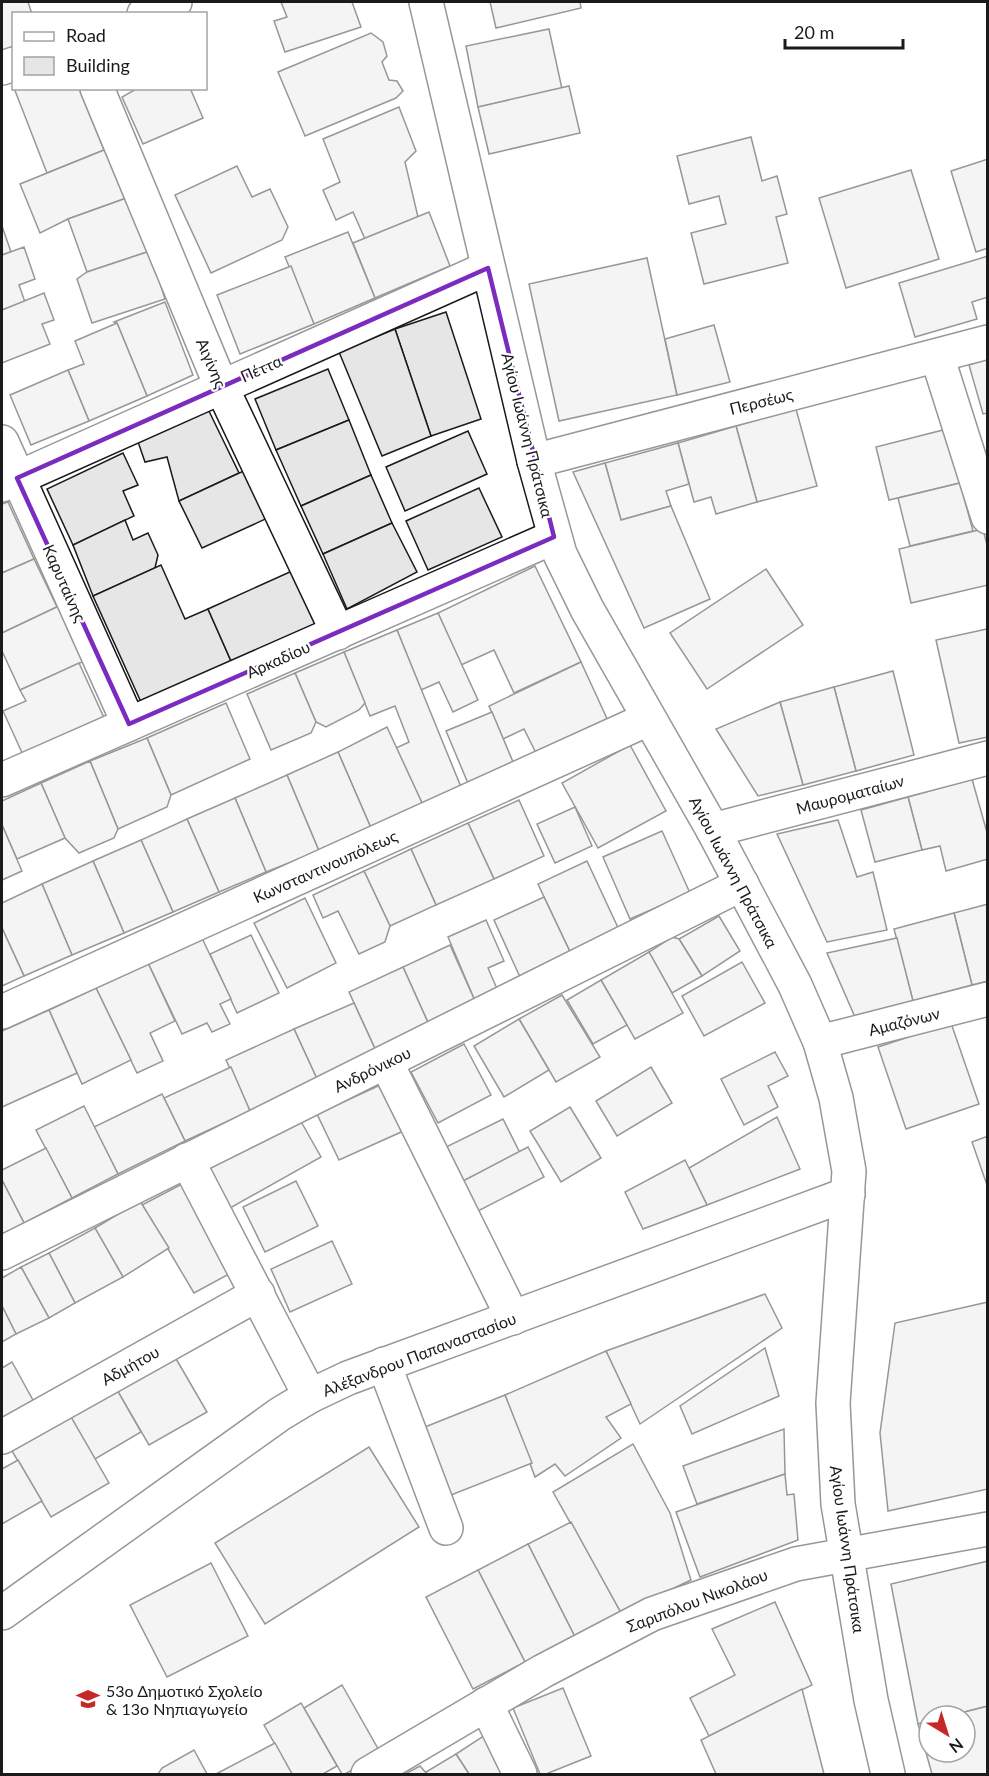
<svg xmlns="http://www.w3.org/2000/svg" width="989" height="1776" font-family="Lato,sans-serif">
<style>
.building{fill:#e6e6e6;stroke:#1a1a1a;stroke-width:1.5}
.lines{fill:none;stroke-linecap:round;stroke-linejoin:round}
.minor-casing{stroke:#1a1a1a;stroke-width:36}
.secondary-casing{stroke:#1a1a1a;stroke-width:36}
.minor{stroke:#fff;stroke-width:33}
.secondary{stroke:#fff;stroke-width:33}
.marked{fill:none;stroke:#7b2cbf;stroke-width:4.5;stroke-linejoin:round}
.labels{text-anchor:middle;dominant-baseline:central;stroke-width:4.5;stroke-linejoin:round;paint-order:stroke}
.street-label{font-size:16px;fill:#1a1a1a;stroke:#fff}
.poi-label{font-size:16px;fill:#1a1a1a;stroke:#fff;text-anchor:start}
</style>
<rect width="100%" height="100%" fill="#fff"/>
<g class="building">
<polygon points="2,2 28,2 32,14 14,14 14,46 2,51"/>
<polygon points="281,2 352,2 361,27 285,52 274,21 287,17"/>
<polygon points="490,2 580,2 581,8 496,28"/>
<polygon points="549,29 562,89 478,107 466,46"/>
<polygon points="371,33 383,42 387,56 382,62 389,80 397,81 403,91 396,98 305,136 278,72"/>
<polygon points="569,86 580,133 489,154 478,107"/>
<polygon points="14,88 79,88 104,150 47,173"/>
<polygon points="138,88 190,88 203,118 143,144 122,97"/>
<polygon points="399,107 416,151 405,162 418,217 365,239 353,212 336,220 323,190 340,182 323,139"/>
<polygon points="751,137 762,181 777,176 787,214 776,217 788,263 704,284 691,233 726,224 719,196 689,204 677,156"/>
<polygon points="113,149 132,196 68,219 40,233 20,184 104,150"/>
<polygon points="988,159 988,248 976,252 951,171"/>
<polygon points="237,166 252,197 270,189 288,227 282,240 211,273 175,195"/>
<polygon points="911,170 939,259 846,288 819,198"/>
<polygon points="132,196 150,251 87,272 68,219"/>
<polygon points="429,212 450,266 375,298 353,243"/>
<polygon points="2,226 11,252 2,255"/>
<polygon points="348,232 375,298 314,324 285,257"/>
<polygon points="24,247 35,279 19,285 25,302 2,310 2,255"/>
<polygon points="150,251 165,299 92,323 77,279 87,272"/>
<polygon points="988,256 988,297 972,302 977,319 915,337 899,283"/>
<polygon points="647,258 677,395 559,421 529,284"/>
<polygon points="291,266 314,324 240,354 217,295"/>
<polygon points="44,293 54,320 42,324 50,344 2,363 2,310"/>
<polygon points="165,302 193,375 147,396 117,323 114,322"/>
<polygon points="446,312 481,419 431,436 395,329"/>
<polygon points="117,323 147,396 89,421 68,370 84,364 75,341"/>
<polygon points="714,325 730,382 677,395 665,339"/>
<polygon points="395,329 431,436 382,456 339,352"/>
<polygon points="988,359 988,413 983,414 969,365"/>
<polygon points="328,369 349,420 276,450 255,399"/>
<polygon points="68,370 89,421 31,445 10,395"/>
<polygon points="206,405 239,473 179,501 167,457 145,462 136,436"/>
<polygon points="796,409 817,486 757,502 736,426"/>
<polygon points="349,420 371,475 301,506 276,450"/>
<polygon points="736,426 757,502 716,514 711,497 694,502 678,443"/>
<polygon points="947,429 960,483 889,500 876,447"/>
<polygon points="468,431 487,474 405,511 386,467"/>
<polygon points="678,443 689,484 666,491 671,506 621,520 605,463"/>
<polygon points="123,453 138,485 123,491 134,516 73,545 47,489"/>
<polygon points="605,463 621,520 671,506 710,599 644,628 573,472"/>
<polygon points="250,468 272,516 202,548 179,501"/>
<polygon points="371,475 392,523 323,554 301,506"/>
<polygon points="960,483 973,531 910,546 898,498"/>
<polygon points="479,488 502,537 428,570 406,521"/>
<polygon points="8,502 34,559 2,573 2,504"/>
<polygon points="125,520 133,540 148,533 158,555 155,568 93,596 73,545"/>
<polygon points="392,523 417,572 347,609 323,554"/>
<polygon points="983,529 988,549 988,585 911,603 899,549"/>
<polygon points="34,559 57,607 2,633 2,573"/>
<polygon points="161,565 185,619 208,609 231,661 141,702 93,596"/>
<polygon points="535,566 581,662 514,693 494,650 461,665 438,613"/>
<polygon points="766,569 803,625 707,689 670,633"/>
<polygon points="292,571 315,624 231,661 208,609"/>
<polygon points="63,604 89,659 20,690 2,651 2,633"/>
<polygon points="438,613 478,700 453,712 439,682 421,690 397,630"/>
<polygon points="987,629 988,737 959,743 936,640"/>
<polygon points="397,630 461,787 423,805 396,748 409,742 395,706 370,716 344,652"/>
<polygon points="344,652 365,703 359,710 326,727 316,722 295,673"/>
<polygon points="581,662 609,723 538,757 524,729 503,739 489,706"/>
<polygon points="79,663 105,720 24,757 3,711 26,701 20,690"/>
<polygon points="893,671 914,755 856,771 834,687"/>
<polygon points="295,673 316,722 311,733 271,750 247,694"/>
<polygon points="834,687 856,771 803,785 780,702"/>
<polygon points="780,702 803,785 758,796 716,729"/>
<polygon points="226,703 250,759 171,795 147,738"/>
<polygon points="492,712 516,769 470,788 446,731"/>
<polygon points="387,727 423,805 371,828 338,752"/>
<polygon points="147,738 171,795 167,807 118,829 90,761"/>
<polygon points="630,745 666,811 598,848 562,783"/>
<polygon points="338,752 371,828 319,851 287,775"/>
<polygon points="90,761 118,829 114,838 79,853 65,838 41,783"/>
<polygon points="287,775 319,851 266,872 235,798"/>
<polygon points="972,779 988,836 988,859 946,871 940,846 922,850 908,797"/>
<polygon points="41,783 65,838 17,859 2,825 2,801"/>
<polygon points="908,797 922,850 875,862 861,810"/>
<polygon points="235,798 266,872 219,892 187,819"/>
<polygon points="519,800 544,856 494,879 468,823"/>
<polygon points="575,807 592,846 555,863 537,824"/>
<polygon points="187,819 219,892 173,912 141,840"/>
<polygon points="838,820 857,877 873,872 887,930 827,942 777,834"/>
<polygon points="468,823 494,879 436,905 411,849"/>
<polygon points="2,825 22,871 2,880"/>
<polygon points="662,831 690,893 630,919 603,857"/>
<polygon points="141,840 173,912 124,933 93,861"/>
<polygon points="411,849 436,905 390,926 364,871"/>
<polygon points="93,861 124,933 72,955 42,884"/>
<polygon points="587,861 620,932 571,954 538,884"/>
<polygon points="364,871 390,926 385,942 359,954 338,911 323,918 313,895"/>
<polygon points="42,884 72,955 24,976 2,928 2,903"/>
<polygon points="544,897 571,954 520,977 494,920"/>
<polygon points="305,898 336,963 287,988 254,923"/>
<polygon points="988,904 988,981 972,985 954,913"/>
<polygon points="954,913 972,985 913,1001 894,929"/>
<polygon points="719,916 740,951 702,976 679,939"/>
<polygon points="486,920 504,961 488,968 498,991 475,1001 448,937"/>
<polygon points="2,928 24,976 2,986"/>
<polygon points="251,935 279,993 237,1013 210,954"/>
<polygon points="201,936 231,999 220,1004 230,1024 212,1032 207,1023 182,1034 148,963"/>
<polygon points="672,937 679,939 702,976 672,993 649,952"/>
<polygon points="897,938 913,1001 855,1017 827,953"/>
<polygon points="450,945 475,1001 430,1027 403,967"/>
<polygon points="649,952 683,1013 635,1039 601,980"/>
<polygon points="742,962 765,1003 704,1036 682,996"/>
<polygon points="148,963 175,1021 150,1033 163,1061 137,1073 96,988"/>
<polygon points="403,967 430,1027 376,1051 349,992"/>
<polygon points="601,980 627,1025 593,1044 567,1000"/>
<polygon points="96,988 131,1060 82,1084 49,1010"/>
<polygon points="562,995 600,1057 556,1082 519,1019"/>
<polygon points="354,1003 376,1051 317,1079 294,1029"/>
<polygon points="49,1010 77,1073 2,1107 2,1031"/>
<polygon points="519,1019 549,1070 504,1097 474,1046"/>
<polygon points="951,1023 979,1104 906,1129 878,1047"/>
<polygon points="294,1029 317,1079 250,1111 226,1060"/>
<polygon points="464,1044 491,1095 438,1123 411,1072"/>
<polygon points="775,1052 788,1076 768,1086 778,1107 744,1125 721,1079"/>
<polygon points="231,1067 250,1111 185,1141 164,1098"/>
<polygon points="651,1067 672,1103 617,1136 596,1101"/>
<polygon points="389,1081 410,1128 339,1160 317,1114"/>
<polygon points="162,1094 185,1141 118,1174 94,1127"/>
<polygon points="84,1106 118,1174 72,1198 36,1130"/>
<polygon points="570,1107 601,1158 561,1182 530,1131"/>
<polygon points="777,1117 800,1169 707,1205 689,1168"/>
<polygon points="299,1118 321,1157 223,1212 201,1173"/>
<polygon points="503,1119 520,1153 463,1181 446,1147"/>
<polygon points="988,1136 988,1188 972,1142"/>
<polygon points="528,1147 544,1177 478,1211 463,1181"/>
<polygon points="46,1148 72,1198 24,1223 2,1180 2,1170"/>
<polygon points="685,1160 707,1205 643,1229 625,1192"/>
<polygon points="2,1180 24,1223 2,1234"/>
<polygon points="296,1181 318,1226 265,1252 243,1207"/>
<polygon points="182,1184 231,1273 194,1293 142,1205"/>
<polygon points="140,1201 169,1248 123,1277 95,1228"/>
<polygon points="95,1228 123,1277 75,1303 49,1253"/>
<polygon points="332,1241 352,1284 290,1312 271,1269"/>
<polygon points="49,1253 75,1303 49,1318 21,1267"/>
<polygon points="21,1267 49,1318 16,1334 2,1306 2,1278"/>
<polygon points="765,1294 782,1328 640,1424 606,1351"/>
<polygon points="988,1302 988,1489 888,1511 880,1433 895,1323"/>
<polygon points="2,1306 16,1334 2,1342"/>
<polygon points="765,1348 779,1396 692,1434 680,1406"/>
<polygon points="606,1351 631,1404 606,1417 621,1438 565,1476 555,1464 535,1477 505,1395"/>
<polygon points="175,1357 207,1412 149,1445 117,1390"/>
<polygon points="12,1362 34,1402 2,1419 2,1368"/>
<polygon points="117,1390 141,1432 95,1459 71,1417"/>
<polygon points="505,1395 532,1463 446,1497 420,1429"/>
<polygon points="71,1417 109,1483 51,1517 12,1451"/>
<polygon points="784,1429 785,1474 697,1504 683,1466"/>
<polygon points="633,1444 670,1513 691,1580 621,1613 553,1492"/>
<polygon points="369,1447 419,1527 265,1624 215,1543"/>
<polygon points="18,1460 42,1501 2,1524 2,1469"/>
<polygon points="785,1474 787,1495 794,1494 798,1540 700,1577 676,1512"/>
<polygon points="571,1522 621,1613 575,1637 528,1544"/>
<polygon points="528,1544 575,1637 525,1662 478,1570"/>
<polygon points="988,1561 988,1706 949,1716 929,1716 929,1721 918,1724 891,1584"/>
<polygon points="211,1563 248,1636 167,1677 130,1605"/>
<polygon points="478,1570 525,1662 473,1689 426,1597"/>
<polygon points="775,1602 812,1685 709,1736 690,1698 735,1675 712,1629"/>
<polygon points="342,1685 381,1754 345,1774 342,1774 304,1708"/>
<polygon points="563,1688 591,1756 546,1774 540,1774 513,1708"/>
<polygon points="802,1689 824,1774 716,1774 701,1740"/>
<polygon points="301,1703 337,1766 323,1774 292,1774 264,1725"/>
<polygon points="988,1706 988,1774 932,1774 918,1724 929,1721 929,1752 965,1752 965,1716 949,1716"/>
<polygon points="485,1735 506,1774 469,1774 456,1754"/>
<polygon points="275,1743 292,1774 216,1774"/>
<polygon points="194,1750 207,1774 158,1774 162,1768"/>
<polygon points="456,1754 469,1774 427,1774 426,1772"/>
<polygon points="420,1766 427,1774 405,1774"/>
</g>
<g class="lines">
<g class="minor-casing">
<g id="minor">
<polyline points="144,14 175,2"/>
<polyline points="2,68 14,64"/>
<polyline points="97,88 221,386 338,633"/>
<polyline points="937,356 988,517"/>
<polyline points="2,442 129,724"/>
<polyline points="534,461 988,342"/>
<polyline points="2,485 488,268"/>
<polyline points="2,780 554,537"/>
<polyline points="713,830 988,758"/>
<polyline points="2,1012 648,719"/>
<polyline points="820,1042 988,999"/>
<polyline points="386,1062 513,1318"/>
<polyline points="187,1160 310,1396"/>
<polyline points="2,1253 742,884"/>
<polyline points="384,1364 446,1528"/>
<polyline points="2,1437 258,1294"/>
<polyline points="486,1704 520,1774"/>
<polyline points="368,1774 543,1671 652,1614 796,1564 988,1529"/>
</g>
</g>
<g class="secondary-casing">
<g id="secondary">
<polyline points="426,2 534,461 560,554 587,609 713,830 795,985 820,1042 836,1098 849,1171 833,1403 838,1504 871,1700 888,1774"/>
<polyline points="2,1613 280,1414 310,1396 348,1378 848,1194"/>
</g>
</g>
<use href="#minor" class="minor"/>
<use href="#secondary" class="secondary"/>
</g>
<path d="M0 0H989V1776H0ZM488,268l66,269 -425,187 -112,-246z" fill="#fff" fill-opacity=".55" fill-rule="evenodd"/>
<path class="marked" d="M488,268l66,269 -425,187 -112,-246z"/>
<defs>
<g id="school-bare" transform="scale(1.8)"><path d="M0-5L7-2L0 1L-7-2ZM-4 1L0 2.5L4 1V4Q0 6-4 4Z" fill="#c62828" stroke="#fff" stroke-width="2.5" paint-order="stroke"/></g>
</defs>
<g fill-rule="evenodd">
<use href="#school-bare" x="88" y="1699"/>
</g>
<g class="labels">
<g class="street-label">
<text transform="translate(212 363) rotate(67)">Αιγίνης</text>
<text transform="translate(261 368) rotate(-24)">Πέττα</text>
<text transform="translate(761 401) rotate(-14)">Περσέως</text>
<text transform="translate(528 435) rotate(76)">Αγίου Ιωάννη Πράτσικα</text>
<text transform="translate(65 583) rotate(66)">Καρυταίνης</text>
<text transform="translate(278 659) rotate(-24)">Αρκαδίου</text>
<text transform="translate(850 794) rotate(-15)">Μαυροματαίων</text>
<text transform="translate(325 866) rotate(-24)">Κωνσταντινουπόλεως</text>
<text transform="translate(734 872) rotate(62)">Αγίου Ιωάννη Πράτσικα</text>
<text transform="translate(904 1021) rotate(-14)">Αμαζόνων</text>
<text transform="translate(372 1069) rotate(-26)">Ανδρόνικου</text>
<text transform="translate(419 1354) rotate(-21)">Αλέξανδρου Παπαναστασίου</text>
<text transform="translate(130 1365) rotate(-29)">Αδμήτου</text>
<text transform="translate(848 1549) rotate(82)">Αγίου Ιωάννη Πράτσικα</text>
<text transform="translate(697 1600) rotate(-21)">Σαριπόλου Νικολάου</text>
</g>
<g class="poi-label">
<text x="106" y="1690">53ο Δημοτικό Σχολείο<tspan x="106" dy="18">&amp; 13ο Νηπιαγωγείο</tspan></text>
</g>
</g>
<rect width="989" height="1776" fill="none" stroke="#1a1a1a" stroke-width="6"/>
<rect x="12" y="12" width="195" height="78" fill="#ffffff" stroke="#a3a3a3" stroke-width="1.5"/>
<rect x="24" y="32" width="30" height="9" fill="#ffffff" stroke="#a3a3a3" stroke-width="1.5"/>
<text x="66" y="42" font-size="18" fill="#1a1a1a">Road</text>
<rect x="24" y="57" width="30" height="18" fill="#e6e6e6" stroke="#a3a3a3" stroke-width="1.5"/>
<text x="66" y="72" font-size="18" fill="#1a1a1a">Building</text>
<g transform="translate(947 1734) rotate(142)"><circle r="28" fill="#ffffff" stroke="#a3a3a3" stroke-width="1.5"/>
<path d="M0-4.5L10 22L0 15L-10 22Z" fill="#c62828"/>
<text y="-9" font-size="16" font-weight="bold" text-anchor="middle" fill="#1a1a1a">N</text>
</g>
<path d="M785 39v9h118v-9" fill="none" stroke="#1a1a1a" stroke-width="3"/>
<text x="794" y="39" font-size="18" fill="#1a1a1a" stroke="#ffffff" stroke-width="4.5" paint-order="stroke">20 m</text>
</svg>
